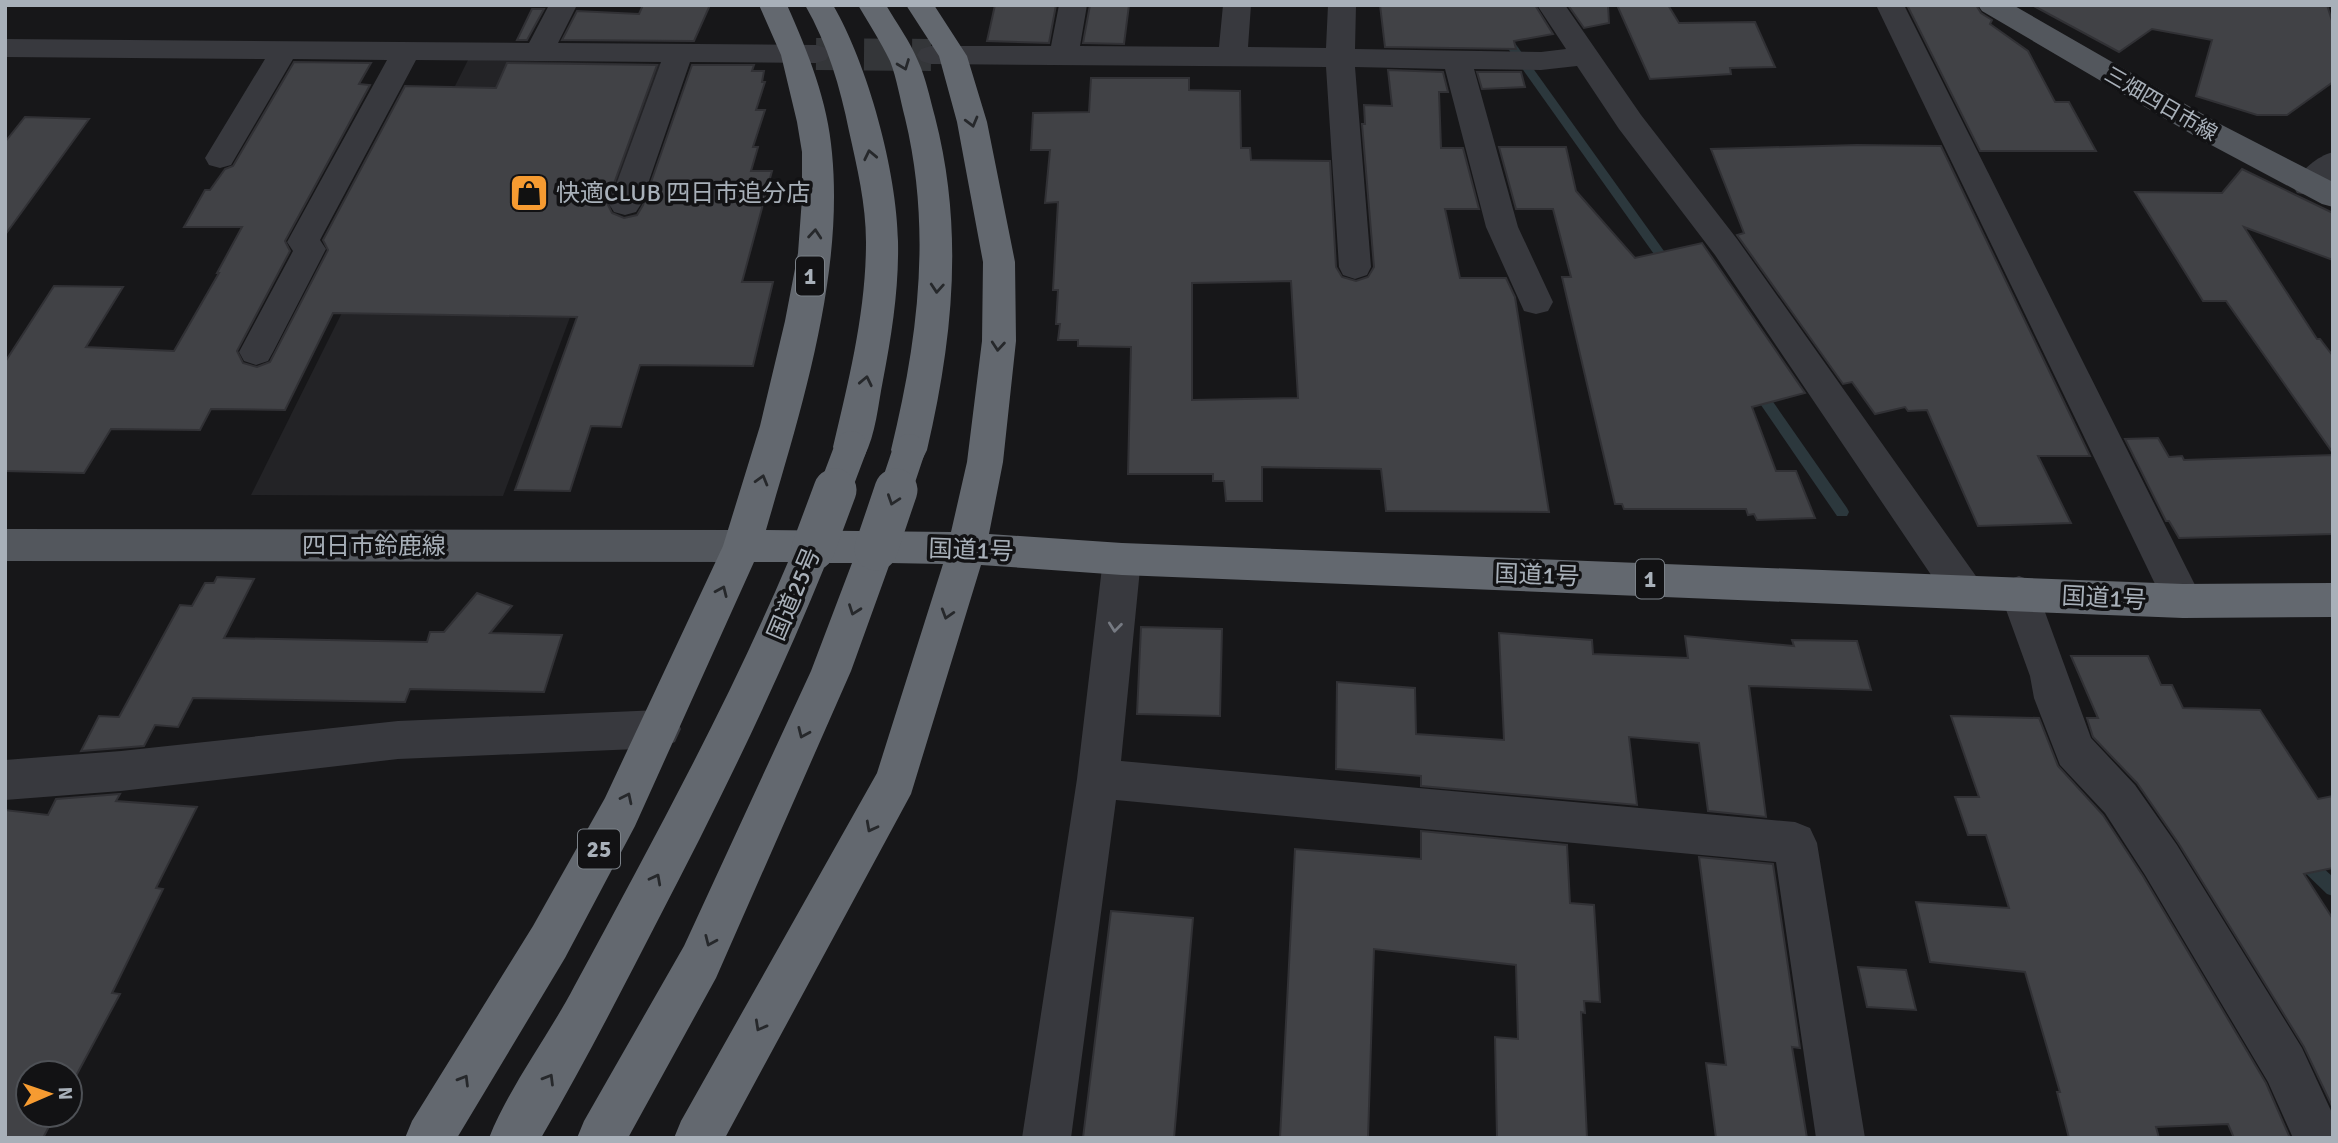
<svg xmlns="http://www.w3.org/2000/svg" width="2338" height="1143" font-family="Signika,'Noto Sans JP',sans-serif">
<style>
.built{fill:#232326}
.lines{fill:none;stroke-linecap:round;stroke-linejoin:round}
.stream{fill:#2c383d;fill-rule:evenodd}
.building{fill:#414246;stroke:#313135;stroke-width:2;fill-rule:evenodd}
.minor-tunnel{stroke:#343639;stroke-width:32;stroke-dasharray:32 16;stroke-linecap:butt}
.minor{fill:#38393e;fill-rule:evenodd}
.major{fill:#53575d;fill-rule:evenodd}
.highway{fill:#63686f;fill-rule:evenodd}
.highway-bridge-far1{stroke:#63686f;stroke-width:32}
.highway-bridge{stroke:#63686f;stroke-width:43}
.oneway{stroke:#26282b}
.oneway2{stroke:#767a82}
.labels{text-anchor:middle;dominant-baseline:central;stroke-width:7;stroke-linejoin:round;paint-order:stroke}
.far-street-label{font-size:21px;fill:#a8b0b9;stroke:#121214}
.shield{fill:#121214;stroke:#7b8188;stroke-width:2}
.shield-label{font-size:23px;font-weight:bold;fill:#a8b0b9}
.poi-label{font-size:24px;fill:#a8b0b9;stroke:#121214;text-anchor:start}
.street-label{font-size:24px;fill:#a8b0b9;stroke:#121214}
</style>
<rect width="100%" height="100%" fill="#171719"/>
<polygon class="built" points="468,60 665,64 503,496 251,495"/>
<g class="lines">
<g class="stream">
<polygon points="1503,31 1507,32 1674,265 1674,271 1666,271 1499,36 1499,32"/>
<polygon points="1757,384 1762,386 1847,508 1849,512 1847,516 1837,516 1752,392 1751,389 1752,386"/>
<polygon points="2303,852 2309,855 2333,877 2333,896 2327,894 2297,865 2295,860 2297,855"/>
</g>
</g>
<g class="building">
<polygon points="643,5 710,5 694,41 562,40 577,11 639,14"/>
<polygon points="995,5 1056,5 1049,43 987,41"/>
<polygon points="1090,5 1129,5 1124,44 1083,43"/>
<polygon points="1380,5 1535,5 1553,34 1514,41 1516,49 1385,47"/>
<polygon points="1568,5 1608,5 1609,23 1584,28"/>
<polygon points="1617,5 1668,5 1679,23 1755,22 1775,67 1730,68 1731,74 1650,79"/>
<polygon points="1907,5 1976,5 1981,13 1992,20 1990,24 2028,51 2055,102 2069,102 2096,151 1980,151"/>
<polygon points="2032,5 2327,5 2333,24 2333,82 2287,115 2257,115 2196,96 2212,40 2152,29 2119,52"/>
<polygon points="532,9 544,9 527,40 517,40"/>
<polygon points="294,62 371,63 359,84 370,85 285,241 290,251 237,351 243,363 257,367 270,362 328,250 323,240 405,86 496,88 507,63 657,65 607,203 612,213 624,218 637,215 643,205 692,65 754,65 752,71 764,71 762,82 765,82 756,110 765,110 753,147 758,147 751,171 772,171 742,282 773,282 753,366 640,365 621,427 591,426 570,491 515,490 577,317 333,313 285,410 211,409 200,430 111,429 84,473 5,471 5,362 54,286 123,287 86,347 174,351 219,273 217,273 242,227 184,227 205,190 210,190 225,169 233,166"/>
<path d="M1388,70l55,2 5,20h-9l2,56h22l16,61h-34l15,69h46l9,19 34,215 -163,-1 -5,-42 -119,-2v34h-36l-2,-20h-11v-7h-85l3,-127 -53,-1v-6h-20l2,-16h-4l2,-34h-5l5,-88 -13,1 5,-53h-19l2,-37 56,-1 2,-34h98v12l51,1 1,57h9l1,12 79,1 6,106 6,10 14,4 12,-4 6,-10 -12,-143h3l-1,-19 28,1zM1291,281l7,117 -106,2v-117z"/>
<polygon points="1477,72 1521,72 1525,87 1482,89"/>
<polygon points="25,117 89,119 5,235 5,142"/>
<polygon points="1857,145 1941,146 2090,456 2038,456 2071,523 1978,526 1927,410 1908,411 1905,407 1875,414 1852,382 1843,384 1737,235 1744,233 1711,149"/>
<polygon points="1499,147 1566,147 1576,191 1635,258 1702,243 1805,393 1752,407 1776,471 1796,471 1815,518 1757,520 1754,514 1748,515 1746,509 1624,509 1622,504 1615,504 1562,277 1571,277 1553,209 1516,209"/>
<polygon points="2242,169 2333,213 2333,260 2244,227 2317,339 2320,339 2333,356 2333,453 2226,301 2203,301 2135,192 2222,193"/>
<polygon points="2158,438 2169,457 2182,456 2184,460 2333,455 2333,534 2179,538 2169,521 2166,521 2125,439"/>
<polygon points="217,577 254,579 224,638 427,642 430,632 444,632 477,593 512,606 490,633 562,635 544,692 410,689 405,702 193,698 178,727 155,725 144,746 81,751 99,716 119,717 180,605 192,606 205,583 214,583"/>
<polygon points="1141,627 1222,629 1220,716 1137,714"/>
<polygon points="1499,633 1592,640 1593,654 1688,658 1685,636 1794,646 1792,640 1857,641 1871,690 1749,686 1766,817 1708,811 1699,743 1629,737 1637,805 1421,786 1421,776 1336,769 1337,682 1415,688 1416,734 1504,740"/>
<polygon points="2071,656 2148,656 2161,685 2172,685 2183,708 2260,710 2318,799 2333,796 2333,868 2304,874 2333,919 2333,1108 2304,1047 2179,844 2137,783 2093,737 2087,718 2098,718"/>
<polygon points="1951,716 2039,718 2058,766 2103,815 2143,876 2266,1083 2290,1138 2234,1138 2228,1124 2156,1127 2159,1138 2069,1138 2057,1092 2060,1092 2025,972 1930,962 1916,902 2009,908 1986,835 1968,835 1955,797 1979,797"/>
<polygon points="120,794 116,801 197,807 156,888 163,889 112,993 120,994 70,1087 70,1073 28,1073 28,1115 55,1115 43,1138 5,1138 5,810 48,815 56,799"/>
<polygon points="1421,831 1567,845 1570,903 1594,905 1600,1002 1584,1001 1585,1013 1581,1012 1587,1138 1497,1138 1495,1037 1518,1039 1516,965 1374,949 1368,1138 1280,1138 1295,849 1421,859"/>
<polygon points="1699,857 1773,864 1800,1048 1792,1047 1807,1138 1716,1138 1706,1063 1726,1065"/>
<polygon points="1111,911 1193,918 1174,1138 1083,1138"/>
<polygon points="1858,967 1906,970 1916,1010 1867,1007"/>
</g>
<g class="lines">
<polyline class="minor-tunnel" points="816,54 931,55"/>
<g class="minor">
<polygon points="549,5 577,5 558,43 816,45 826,48 830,54 826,60 816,63 690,62 641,204 636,212 625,215 614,212 609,204 661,62 416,60 320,240 326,249 273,352 268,361 256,365 244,361 239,352 293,251 287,242 387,60 293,59 231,165 220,168 209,165 205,158 265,59 5,57 5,39 529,43"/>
<polygon points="1059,5 1087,5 1080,46 1219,47 1223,5 1251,5 1248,47 1326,48 1328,5 1356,5 1355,49 1541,52 1566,49 1537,5 1565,5 1641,115 1737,239 1978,579 1983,591 1978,603 1964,608 1950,603 1715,255 1619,129 1577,66 1541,70 1474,69 1518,227 1553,302 1548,311 1536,314 1524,311 1486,227 1445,69 1355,67 1371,267 1367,275 1355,279 1343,275 1339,267 1326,67 931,64 921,61 917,55 921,49 931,46 1051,46"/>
<polygon points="1876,5 1904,5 2197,589 2203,601 2197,613 2183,618 2169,613"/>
<path d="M2333,152v28c-12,11 -19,17 -36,13l-5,-8c9,-14 25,-29 41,-33z"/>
<polygon points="1122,543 1136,548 1141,559 1121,761 1795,822 1810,828 1817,843 1865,1138 1816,1138 1776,862 1116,800 1071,1138 1022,1138 1077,779 1103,559 1108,548"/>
<polygon points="2019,576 2033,581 2038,593 2091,738 2135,785 2177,845 2302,1048 2333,1115 2333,1138 2293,1138 2268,1082 2145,875 2105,813 2060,765 2034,698 2030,676 2000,593 2005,581"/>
<polygon points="660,710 675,716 681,729 675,742 660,748 398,759 121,791 5,800 5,760 121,751 398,721"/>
</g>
<g class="major">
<polygon points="1978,5 2013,5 2220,124 2333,182 2333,207 2322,204 2198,138 1982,11"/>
<polygon points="5,529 742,530 755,535 761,546 755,557 742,562 5,561"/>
</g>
<g class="highway">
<path d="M759,5h28c21,47 41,97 45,148 12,124 -32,260 -66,377l185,2 16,-70 15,-121 1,-79 -26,-140 -18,-66 -33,-51h28l33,51 20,66 28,140 1,79 -13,121 -14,72 133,9 1061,41 150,-1v34l-150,1 -1061,-43 -141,-10 -70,229 -186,344h-51l7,-17 196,-348 66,-209 -53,-1 -39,108 -135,307 -88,160h-51l7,-17 100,-175 127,-275 41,-108h-26c-49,121 -106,238 -167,355 -38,74 -76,148 -118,220h-52c20,-51 60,-103 86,-153 75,-139 151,-277 213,-423h-34l-119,264 -70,132 -108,180h-52l7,-17 121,-195 72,-128 118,-252 37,-120 25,-105 13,-68 4,-55v-46l-5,-30 -16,-67z"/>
<path d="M805,5h28c35,60 64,167 65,236 1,46 -6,93 -15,139 -5,25 -7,54 -19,77l-13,4 -13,-4 -5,-10c16,-67 33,-136 33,-205 0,-38 -9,-75 -17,-111 -9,-44 -21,-86 -44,-126z"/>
<path d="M858,5h28c11,19 24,36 32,56 8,17 12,38 17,56 29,112 18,222 -8,333l-5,10 -13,4 -13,-4 -5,-10c27,-110 41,-220 14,-332 -5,-19 -8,-39 -15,-57 -9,-19 -21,-37 -32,-56z"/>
</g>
<g class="highway-bridge-far1">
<polyline points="834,492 851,447"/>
<polyline points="895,492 909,450"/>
</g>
<g class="highway-bridge">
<polyline points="813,549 835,490"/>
<polyline points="876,549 896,490"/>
</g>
</g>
<defs><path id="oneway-chevron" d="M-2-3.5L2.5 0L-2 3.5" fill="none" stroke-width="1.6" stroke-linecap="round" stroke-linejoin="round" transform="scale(1.75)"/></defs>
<g class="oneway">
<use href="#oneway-chevron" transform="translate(904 65) rotate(69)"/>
<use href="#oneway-chevron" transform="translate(972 122) rotate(75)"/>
<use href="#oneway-chevron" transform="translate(870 155) rotate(-102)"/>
<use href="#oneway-chevron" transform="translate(815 234) rotate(-85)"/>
<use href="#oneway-chevron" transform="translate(937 288) rotate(94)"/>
<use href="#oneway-chevron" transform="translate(998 346) rotate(95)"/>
<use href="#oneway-chevron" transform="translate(866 381) rotate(-78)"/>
<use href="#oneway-chevron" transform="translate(762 480) rotate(-74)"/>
<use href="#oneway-chevron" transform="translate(893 500) rotate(109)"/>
<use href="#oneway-chevron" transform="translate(722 591) rotate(-66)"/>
<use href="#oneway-chevron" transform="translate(854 610) rotate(110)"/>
<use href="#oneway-chevron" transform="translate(947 614) rotate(107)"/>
<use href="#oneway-chevron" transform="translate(803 733) rotate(114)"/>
<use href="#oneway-chevron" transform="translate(627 798) rotate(-64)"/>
<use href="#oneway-chevron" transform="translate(871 827) rotate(118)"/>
<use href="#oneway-chevron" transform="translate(656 879) rotate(-62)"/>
<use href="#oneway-chevron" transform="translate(710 941) rotate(114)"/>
<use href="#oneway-chevron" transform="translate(760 1026) rotate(119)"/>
<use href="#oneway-chevron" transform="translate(549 1079) rotate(-59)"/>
<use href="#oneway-chevron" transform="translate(464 1080) rotate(-59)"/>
</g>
<use class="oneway2" href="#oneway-chevron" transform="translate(1115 627) rotate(96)"/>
<defs>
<g id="shop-square" transform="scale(2.0125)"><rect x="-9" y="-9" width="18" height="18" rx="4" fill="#f69b31" stroke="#121214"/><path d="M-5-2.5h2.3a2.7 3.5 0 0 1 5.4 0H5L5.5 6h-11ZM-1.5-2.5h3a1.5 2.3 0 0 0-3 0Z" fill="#111"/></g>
</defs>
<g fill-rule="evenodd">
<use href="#shop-square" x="529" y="193"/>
</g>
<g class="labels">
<g class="far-street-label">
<text transform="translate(2161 104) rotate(30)">三畑四日市線</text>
</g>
<g class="shield">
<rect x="796" y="256.5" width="28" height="39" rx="5"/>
<rect x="1636" y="559.5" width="28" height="39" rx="5"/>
<rect x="578" y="829.5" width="42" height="39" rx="5"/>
</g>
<g class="shield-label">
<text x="810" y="276">1</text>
<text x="1650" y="579">1</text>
<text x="599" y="849">25</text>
</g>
<g class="poi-label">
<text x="556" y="193">快適CLUB 四日市追分店</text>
</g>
<g class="street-label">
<text x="374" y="546">四日市鈴鹿線</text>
<text transform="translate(971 550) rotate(2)">国道1号</text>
<text transform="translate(1537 575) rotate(2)">国道1号</text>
<text transform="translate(794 594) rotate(-67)">国道25号</text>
<text transform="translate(2104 598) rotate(3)">国道1号</text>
</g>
</g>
<rect width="2338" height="1143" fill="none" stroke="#a8b0b9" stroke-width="14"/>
<g transform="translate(49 1094) rotate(88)"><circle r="33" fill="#121214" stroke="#4e5156" stroke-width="2"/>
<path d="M0-5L12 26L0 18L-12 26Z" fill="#f69b31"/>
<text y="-10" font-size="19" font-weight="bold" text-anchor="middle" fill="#a8b0b9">N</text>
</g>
</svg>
